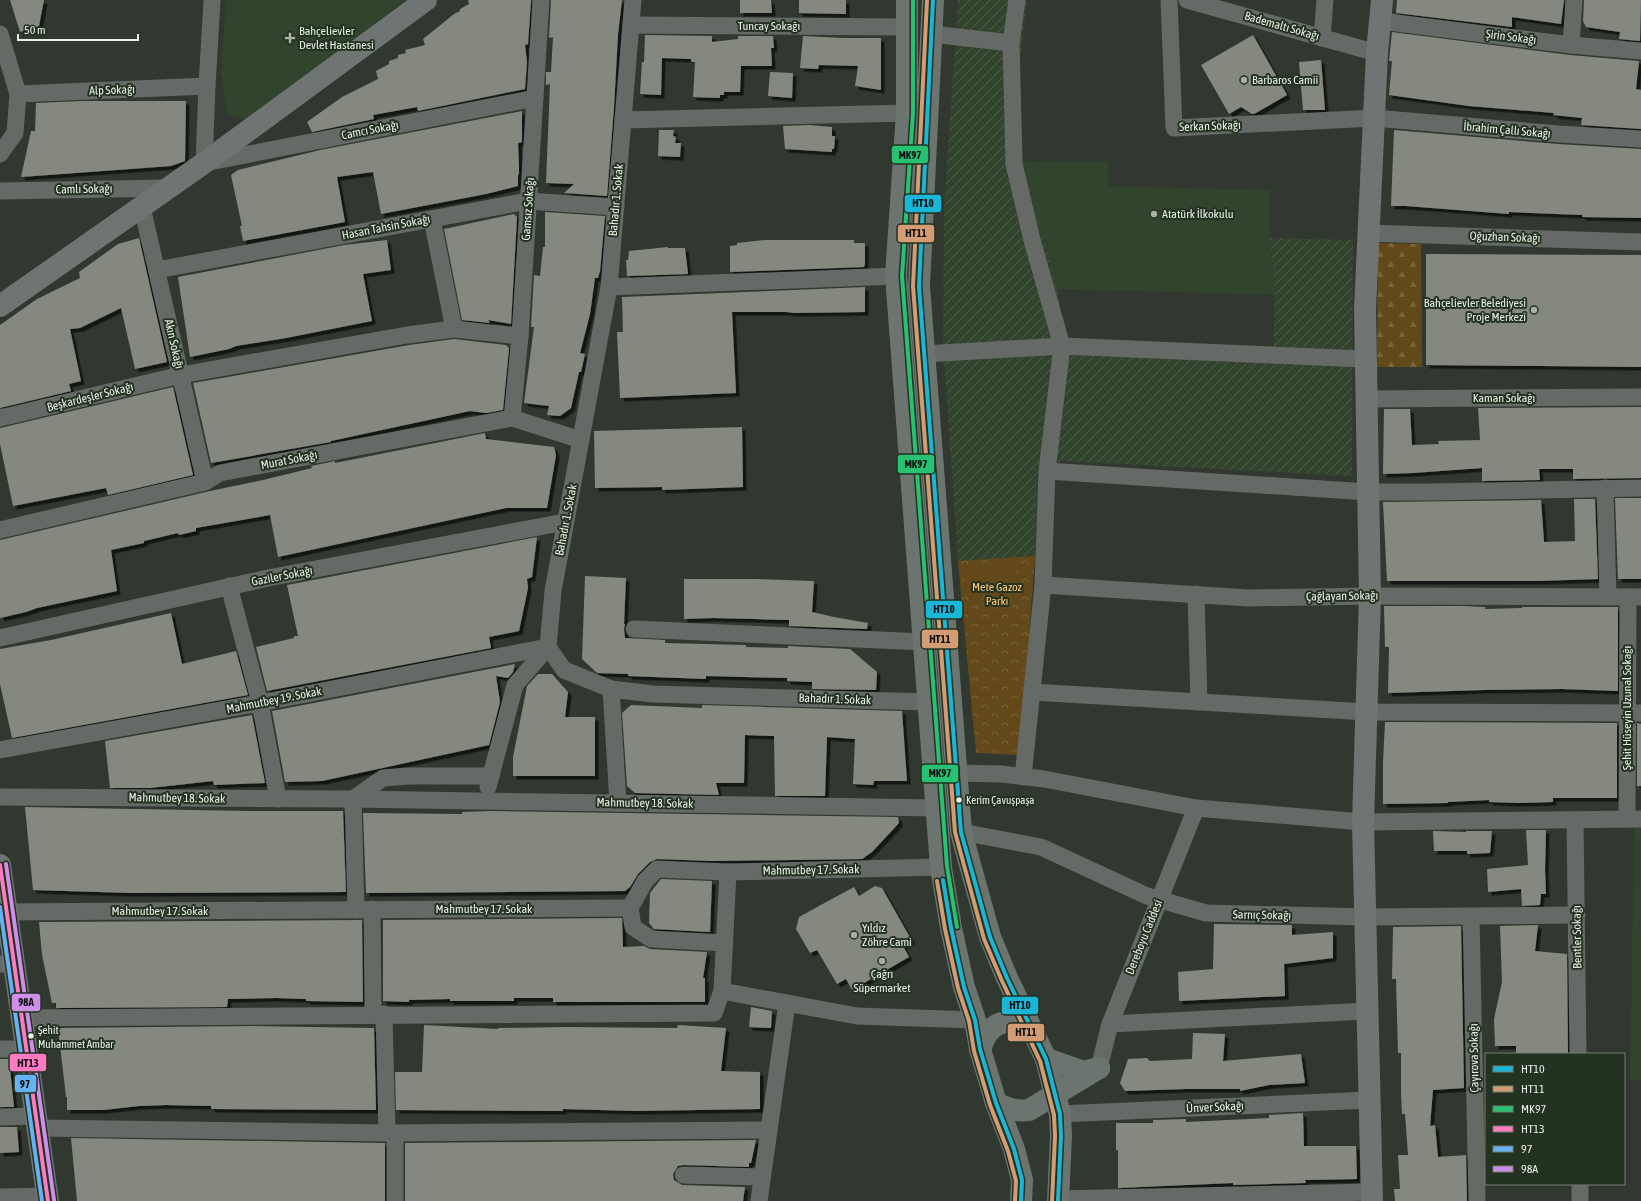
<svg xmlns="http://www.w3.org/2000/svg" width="1641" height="1201" font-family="'Asap Condensed',sans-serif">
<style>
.built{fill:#32432e}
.industrial{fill:url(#industrial-furrows)}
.forest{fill:url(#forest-firs)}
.park{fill:url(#park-crowns)}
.pitch{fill:#634919}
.building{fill:#84887f;filter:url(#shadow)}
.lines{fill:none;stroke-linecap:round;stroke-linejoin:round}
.street{stroke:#656a67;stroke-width:17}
.secondary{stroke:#6f7572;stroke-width:22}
.primary{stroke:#6c7470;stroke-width:22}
.bus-1-casing{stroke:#233221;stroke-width:7}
.bus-2-casing{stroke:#233221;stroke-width:7}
.bus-3-casing{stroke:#233221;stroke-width:7}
.bus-4-casing{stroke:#233221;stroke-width:7}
.bus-5-casing{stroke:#233221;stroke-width:7}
.bus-6-casing{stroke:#233221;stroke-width:7}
.bus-1{stroke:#1ab6d8;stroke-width:4}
.bus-2{stroke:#d39c74;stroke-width:4}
.bus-3{stroke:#26c172;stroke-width:4}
.bus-4{stroke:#fe7ac1;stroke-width:4}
.bus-5{stroke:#66b1f2;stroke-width:4}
.bus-6{stroke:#ce8fe9;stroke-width:4}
.poi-dot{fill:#a8b0a6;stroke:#233221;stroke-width:1.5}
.bus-dot{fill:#e8f1e6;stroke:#233221;stroke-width:1.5}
.labels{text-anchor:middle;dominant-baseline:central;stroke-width:4;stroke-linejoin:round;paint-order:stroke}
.bus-label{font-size:11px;fill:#e8f1e6;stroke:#233221;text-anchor:start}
.street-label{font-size:12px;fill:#e8f1e6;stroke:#233221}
.poi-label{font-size:12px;fill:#e8f1e6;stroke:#233221;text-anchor:start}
.park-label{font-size:12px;fill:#ffc977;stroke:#233221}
.line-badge{stroke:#233221;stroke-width:1.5}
.pale-badge-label{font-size:11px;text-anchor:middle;font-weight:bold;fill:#111}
</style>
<defs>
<pattern id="industrial-furrows" width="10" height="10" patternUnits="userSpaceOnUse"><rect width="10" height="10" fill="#32432e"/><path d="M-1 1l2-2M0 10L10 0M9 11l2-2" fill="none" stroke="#505f4c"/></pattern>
<pattern id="forest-firs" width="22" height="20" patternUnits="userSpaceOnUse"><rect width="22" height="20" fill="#634919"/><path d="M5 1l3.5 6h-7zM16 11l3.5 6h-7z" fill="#79643a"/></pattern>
<pattern id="park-crowns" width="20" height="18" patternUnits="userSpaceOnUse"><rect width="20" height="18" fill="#634919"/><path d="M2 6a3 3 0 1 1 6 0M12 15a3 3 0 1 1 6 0" fill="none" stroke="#79643a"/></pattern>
<filter id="shadow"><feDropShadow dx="3.5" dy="3.5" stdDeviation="0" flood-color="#0009"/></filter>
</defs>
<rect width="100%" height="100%" fill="#30382f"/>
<g class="built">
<polygon points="226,0 405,0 295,84 244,120 227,114 221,74"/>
<polygon points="1023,161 1108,162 1109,186 1270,190 1270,238 1275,295 1058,289"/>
<polygon points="1634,828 1641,828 1641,1080 1630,1080"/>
</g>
<polygon class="industrial" points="958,0 1027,0 1020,62 1023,161 1058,289 1063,339 1273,347 1275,295 1270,238 1353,240 1352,476 1062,461 1038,464 1035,556 958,561 943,343 944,208"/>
<polygon class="forest" points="1378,243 1421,244 1422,367 1377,367"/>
<polygon class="park" points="1035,556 1020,755 976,753 958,561"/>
<polygon class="pitch" points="1015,560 1018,591 967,596 964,565"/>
<g class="building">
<polygon points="10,0 44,0 39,26 20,32"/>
<polygon points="468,0 531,0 528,44 525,45 527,62 525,89 418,111 417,107 373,115 374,119 312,132 307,122 342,97 378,79 376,71 389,64 389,61 398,58 398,55 406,53 405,50 425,45 423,39 454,14 460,11 460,9 469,4"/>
<polygon points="551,0 622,0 618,34 614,107 607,196 564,193 574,184 546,183 550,84 546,85 546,72 551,72 553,37 549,38"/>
<polygon points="740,0 771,0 772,13 740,13"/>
<polygon points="799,0 846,0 846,14 799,13"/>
<polygon points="1397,0 1564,0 1561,24 1512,17 1512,27 1396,13"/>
<polygon points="1584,0 1641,0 1640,41 1619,39 1620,32 1586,27 1583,21"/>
<polygon points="1392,32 1570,55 1639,61 1636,89 1641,90 1641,129 1581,125 1582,118 1553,115 1554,113 1469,106 1389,95 1392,61 1389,61"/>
<polygon points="645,35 712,36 712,42 738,39 738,36 773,36 774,48 771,48 772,66 741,66 740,92 724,92 724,95 720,95 720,98 693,97 695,62 691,62 691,59 662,58 661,95 640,94 642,62 644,62"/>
<polygon points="1253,35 1287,95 1254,114 1252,114 1241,107 1229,114 1201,65"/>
<polygon points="803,36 844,38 881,38 881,90 855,86 858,66 819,65 818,69 800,68"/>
<polygon points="1321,60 1325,110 1303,110 1299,62"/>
<polygon points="770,72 793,73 792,98 768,96"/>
<polygon points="82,101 186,101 185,161 171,166 21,177 31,131 35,131 36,103"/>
<polygon points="522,111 522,142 518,143 519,166 519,174 518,175 518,186 486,194 381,214 373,172 337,177 345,222 243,241 240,226 242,226 231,175 238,170 320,150"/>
<polygon points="809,125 832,127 832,136 835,136 834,149 832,149 832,152 785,149 783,126"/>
<polygon points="659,130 674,130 673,136 676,137 675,143 681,143 680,157 658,156"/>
<polygon points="1394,130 1558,144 1641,149 1641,218 1582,217 1582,215 1509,212 1509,214 1406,206 1391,206"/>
<polygon points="545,212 605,216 600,271 598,278 595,278 590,314 580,353 585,354 581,372 579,372 571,408 560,416 547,415 549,406 524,403 534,327 531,327 534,275 540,276 543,247 545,247"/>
<polygon points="514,214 517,217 511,324 488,320 490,323 462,320 444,229"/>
<polygon points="139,238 167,362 135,369 121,308 80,328 70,329 81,381 69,384 71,391 0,408 0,325 37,299 80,278 79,272 118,244"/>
<polygon points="387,240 391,270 363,274 372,321 286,338 236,346 229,349 190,357 178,277 344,245"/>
<polygon points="765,240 854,240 854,243 865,243 865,264 864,267 730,272 730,246 737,245 737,243"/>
<polygon points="668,247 668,248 685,248 688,274 627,276 626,260 628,260 629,251"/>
<polygon points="1426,254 1641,255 1641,367 1426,365"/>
<polygon points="865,287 865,312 795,313 786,312 732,312 736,393 620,398 617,332 623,332 622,297"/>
<polygon points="454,339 506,345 509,348 503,410 486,413 470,411 331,441 331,442 211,463 193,383 409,345"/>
<polygon points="173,387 193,475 108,495 106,488 13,506 0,444 0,428"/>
<polygon points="1641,407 1641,478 1573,479 1573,469 1539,469 1540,480 1482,481 1482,468 1413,473 1383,474 1384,409 1410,409 1412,445 1439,444 1438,441 1480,440 1478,408"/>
<polygon points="742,427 743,487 662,490 662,487 595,488 594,431"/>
<polygon points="485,433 486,439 554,447 556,455 547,508 506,508 278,557 270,515 196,528 196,531 179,535 178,533 144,541 144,543 111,550 117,591 37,608 26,612 0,618 0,540 210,491 263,480 312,468 311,466 335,461 335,463"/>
<polygon points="1615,498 1641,498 1641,579 1618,579"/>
<polygon points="1574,499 1595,499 1598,579 1538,581 1387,581 1383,502 1541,500 1544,542 1575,541"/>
<polygon points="537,537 532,577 527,579 528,588 519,631 489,637 491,648 267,691 256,647 294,638 294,636 298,636 287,585"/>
<polygon points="585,576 626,578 624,624 625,624 624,629 625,638 665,640 665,643 746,645 746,647 788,648 788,646 850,649 877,672 876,690 812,689 812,682 787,681 787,678 706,676 706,679 628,676 628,674 597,673 582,659"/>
<polygon points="684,579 755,579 814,581 812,612 834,617 868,623 867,629 789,626 789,620 714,618 684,619"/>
<polygon points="1384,606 1462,606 1485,607 1485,609 1522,608 1522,607 1618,607 1618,691 1562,689 1483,690 1388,693 1389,647 1385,647"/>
<polygon points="171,613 182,664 236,651 248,695 12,738 0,684 0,649 51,640"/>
<polygon points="515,664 513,672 508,678 496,676 500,702 489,745 322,781 285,782 272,711"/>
<polygon points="538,674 552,674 568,692 565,717 595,717 595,776 513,776 513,757 527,686"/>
<polygon points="631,705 702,708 702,705 902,711 907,781 874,781 873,785 853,784 855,739 827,737 825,796 775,796 774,736 745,735 744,783 716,783 719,795 635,793 627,786 622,713"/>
<polygon points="252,715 265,783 214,785 213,781 150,788 110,788 105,741"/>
<polygon points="1385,722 1617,723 1617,798 1553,798 1553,802 1519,803 1489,802 1489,800 1448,802 1448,803 1383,804 1383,762"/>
<polygon points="1637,723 1641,724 1641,786 1637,786"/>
<polygon points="25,807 248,811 343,811 346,892 131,893 33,890"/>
<polygon points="491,811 898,817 899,823 872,852 862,859 712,861 657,859 650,862 638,874 630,887 625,891 366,893 363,813 462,814 462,812"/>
<polygon points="1526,830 1546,830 1545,870 1546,894 1541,894 1540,905 1522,906 1521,889 1488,892 1487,869 1528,865"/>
<polygon points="1433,831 1466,832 1466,831 1492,831 1490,853 1467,854 1467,851 1434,851"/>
<polygon points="661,879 712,881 710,932 654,929 649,923 650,893"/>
<polygon points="875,886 882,888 912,941 903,946 909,957 852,990 846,979 837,984 817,950 810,953 796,929 799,917 819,906 854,887 859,896"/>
<polygon points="622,918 623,947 644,946 650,949 707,952 703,978 705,978 705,1002 553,1002 553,998 514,998 514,1001 450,1001 450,999 409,1000 409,1002 383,1001 383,920"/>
<polygon points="362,920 363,1002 306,1001 306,999 277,998 228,999 227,1007 56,1008 56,1003 52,1003 42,955 39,922"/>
<polygon points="1214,924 1292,925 1292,935 1333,932 1333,958 1284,964 1285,996 1179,1001 1178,972 1213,969"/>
<polygon points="1538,925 1535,951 1567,954 1568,1054 1516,1054 1516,1046 1495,1046 1494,1019 1502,982 1500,926"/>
<polygon points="1461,926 1464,1088 1433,1090 1430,1126 1435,1125 1438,1157 1466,1155 1467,1201 1395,1201 1394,1189 1400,1189 1398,1155 1408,1155 1405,1114 1402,1114 1401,1093 1401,1053 1398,1053 1396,979 1392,979 1393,927"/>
<polygon points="751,1007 772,1011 771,1028 749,1027"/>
<polygon points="424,1025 498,1029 498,1028 566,1027 677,1028 678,1025 726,1028 721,1071 760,1072 760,1109 636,1111 563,1109 563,1111 396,1110 395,1072 422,1072"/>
<polygon points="252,1026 374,1028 376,1110 211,1109 211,1106 166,1105 139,1106 103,1110 67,1110 67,1097 66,1097 58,1028"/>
<polygon points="1193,1033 1225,1034 1223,1061 1301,1054 1305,1083 1269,1085 1240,1091 1240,1089 1185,1089 1125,1091 1120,1083 1128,1059 1147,1058 1150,1061 1192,1059"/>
<polygon points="0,1059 9,1059 14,1107 0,1107"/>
<polygon points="1303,1113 1304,1146 1356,1146 1357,1179 1305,1180 1306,1183 1233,1185 1233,1183 1118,1188 1118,1150 1116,1150 1116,1123 1153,1123 1153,1120 1186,1119 1186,1122 1269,1118 1269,1115"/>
<polygon points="0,1127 17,1127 19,1152 0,1153"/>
<polygon points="71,1138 385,1143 385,1201 77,1201"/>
<polygon points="756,1140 751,1163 749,1163 749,1167 683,1165 678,1166 673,1174 674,1180 682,1185 745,1187 743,1201 405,1201 405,1143"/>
</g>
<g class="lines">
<g class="street">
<polyline points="212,0 207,86 204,163 535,98"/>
<polyline points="633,0 609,287 553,591 548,647 564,670 611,689 653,694 928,702"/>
<polyline points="1169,0 1174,128 1374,118 1559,134 1641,139"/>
<polyline points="1187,0 1377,53"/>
<polyline points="1381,21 1571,45 1641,51"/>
<polyline points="631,25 907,27"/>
<polyline points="0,34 18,94 15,133 0,154"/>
<polyline points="932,34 1011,43"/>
<polyline points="1322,38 1325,0"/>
<polyline points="1571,45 1574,0"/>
<polyline points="18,94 207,86"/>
<polyline points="623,120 907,113"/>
<polyline points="0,191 169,188"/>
<polyline points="142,207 205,482"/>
<polyline points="432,219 454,329"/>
<polyline points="1368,233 1641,242"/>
<polyline points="157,270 528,201 616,207"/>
<polyline points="609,287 896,276"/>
<polyline points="924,354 1062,346 1032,240 1014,164 1011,43 1017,0"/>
<polyline points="1367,399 1641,397"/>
<polyline points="0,418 181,375 407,335 454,329 520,336"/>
<polyline points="512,418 520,336 541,0"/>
<polyline points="1047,471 1368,492 1431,492 1641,488"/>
<polyline points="1605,488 1608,597"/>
<polyline points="0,530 205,482 220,473 512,418 581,440"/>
<polyline points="1043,585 1249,598 1370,596 1641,597"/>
<polyline points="229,586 260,703 278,799"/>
<polyline points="1196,594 1199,702"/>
<polyline points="634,629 924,642"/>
<polyline points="0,638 268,578 565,522"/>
<polyline points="611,689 618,803"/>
<polyline points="1032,692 1367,712 1641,713"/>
<polyline points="0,750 260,703 548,647"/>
<polyline points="956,773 1001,774 1044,779 1196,808 1363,822 1641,819"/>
<polyline points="1023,777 1043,585 1047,471 1062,346 1365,359"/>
<polyline points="488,787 515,685 548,647"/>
<polyline points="0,797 353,799 936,808"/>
<polyline points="1627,819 1628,597"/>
<polyline points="1575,820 1578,1054"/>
<polyline points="961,832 1041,847 1147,896 1206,913 1365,917 1577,915"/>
<polyline points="630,908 645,881 657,869 728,872 941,867"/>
<polyline points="630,908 633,927 651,939 725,943"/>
<polyline points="372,909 373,1014"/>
<polyline points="356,910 353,799 383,778 407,776 491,776"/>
<polyline points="0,912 630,908"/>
<polyline points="1471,916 1477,1201"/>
<polyline points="0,964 15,964"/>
<polyline points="722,991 857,1016 975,1020"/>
<polyline points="384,1014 387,1133"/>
<polyline points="23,1018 714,1013 722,991 728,872"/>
<polyline points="1110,1024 1367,1011"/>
<polyline points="0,1049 27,1049"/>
<polyline points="1099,1068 1110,1024 1196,808"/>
<polyline points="1060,1114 1369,1100"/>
<polyline points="0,1117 37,1116"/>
<polyline points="38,1128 387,1133 769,1130"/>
<polyline points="395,1133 395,1201"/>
<polyline points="683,1175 762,1177"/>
<polyline points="1580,1184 1580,1201"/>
<polyline points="0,1197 48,1196"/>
<polyline points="1058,1199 1372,1192"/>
<polyline points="759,1201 787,1003"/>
</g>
<g class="secondary">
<polyline points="0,306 204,163 426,0"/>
<polyline points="0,865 48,1201"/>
<polyline points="1372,1201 1363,822 1370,596 1365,309 1377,53 1382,0"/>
</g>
<g class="primary">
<polyline points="907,0 907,113 896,276 941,867 951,928 964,987 975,1020 980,1049 996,1103 1014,1149 1022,1180 1021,1201"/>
<polyline points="933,0 919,286 961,832 990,937 1007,978 1046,1059 1060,1114 1061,1136 1058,1201"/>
<path d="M980,1049c10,-29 28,-34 53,-17"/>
<polyline points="1046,1059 1084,1072 1099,1068"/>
<path d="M996,1103c11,5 20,9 33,7l70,-42"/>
</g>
<g class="bus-1-casing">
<g id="bus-1">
<polyline points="933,0 919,286 961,832 990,937 1007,978 1046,1059 1060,1114 1061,1136 1058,1201"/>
<polyline points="943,880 951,928 964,987 975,1020 980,1049 996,1103 1014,1149 1022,1180 1021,1201"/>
</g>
</g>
<g class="bus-2-casing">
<g id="bus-2">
<polyline points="927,0 913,286 955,832 984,939 1002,981 1040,1061 1054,1115 1055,1136 1052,1201"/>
<polyline points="937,881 945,929 958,988 969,1021 974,1051 990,1105 1008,1151 1016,1181 1015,1201"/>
</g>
</g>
<g class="bus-3-casing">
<polyline id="bus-3" points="913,0 913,113 902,276 947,866 957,927"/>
</g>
<g class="bus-4-casing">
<polyline id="bus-4" points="0,865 48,1201"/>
</g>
<g class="bus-5-casing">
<polyline id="bus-5" points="0,907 42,1201"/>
</g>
<g class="bus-6-casing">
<polyline id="bus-6" points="6,864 54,1200"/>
</g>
<use href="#bus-1" class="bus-1"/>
<use href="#bus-2" class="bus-2"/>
<use href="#bus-3" class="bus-3"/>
<use href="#bus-4" class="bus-4"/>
<use href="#bus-5" class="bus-5"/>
<use href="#bus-6" class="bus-6"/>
</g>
<g class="poi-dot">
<path d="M288 32h4v4h4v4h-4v4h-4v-4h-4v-4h4z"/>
<circle cx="1244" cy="80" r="4"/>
<circle cx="1154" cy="214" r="4"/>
<circle cx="1534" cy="310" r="4"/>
<circle cx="854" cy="935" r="4"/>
<circle cx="882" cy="961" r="4"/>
</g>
<g class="bus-dot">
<circle cx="959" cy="800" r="3.5"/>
<circle cx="31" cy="1036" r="3.5"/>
</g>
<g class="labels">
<g class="bus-label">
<text x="966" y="800">Kerim Çavuşpaşa</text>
<text x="38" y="1030">Şehit<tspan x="38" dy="14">Muhammet Ambar</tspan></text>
</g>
<g class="street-label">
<text x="769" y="26">Tuncay Sokağı</text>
<text transform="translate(1282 26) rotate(16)">Bademaltı Sokağı</text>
<text transform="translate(1511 37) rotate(7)">Şirin Sokağı</text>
<text transform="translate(112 90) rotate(-2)">Alp Sokağı</text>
<text transform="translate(1210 126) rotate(-2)">Serkan Sokağı</text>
<text transform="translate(370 130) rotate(-11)">Camcı Sokağı</text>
<text transform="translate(1507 130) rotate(5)">İbrahim Çallı Sokağı</text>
<text transform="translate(84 189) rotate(-1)">Camlı Sokağı</text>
<text transform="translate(616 200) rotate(-85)">Bahadır 1. Sokak</text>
<text transform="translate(528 209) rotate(-86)">Gamsız Sokağı</text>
<text transform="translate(386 227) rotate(-11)">Hasan Tahsin Sokağı</text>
<text transform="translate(1505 237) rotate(2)">Oğuzhan Sokağı</text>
<text transform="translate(174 344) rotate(77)">Akın Sokağı</text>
<text transform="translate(90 397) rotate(-14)">Beşkardeşler Sokağı</text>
<text x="1504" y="398">Kaman Sokağı</text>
<text transform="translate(289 460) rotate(-11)">Murat Sokağı</text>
<text transform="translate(566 520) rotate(-79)">Bahadır 1. Sokak</text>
<text transform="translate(282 576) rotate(-11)">Gaziler Sokağı</text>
<text transform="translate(1342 596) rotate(-1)">Çağlayan Sokağı</text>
<text transform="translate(835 699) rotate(2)">Bahadır 1. Sokak</text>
<text transform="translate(274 700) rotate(-11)">Mahmutbey 19. Sokak</text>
<text transform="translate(1627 708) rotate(-90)">Şehit Hüseyin Uzunal Sokağı</text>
<text transform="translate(177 798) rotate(1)">Mahmutbey 18. Sokak</text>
<text transform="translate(645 803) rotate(1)">Mahmutbey 18. Sokak</text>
<text transform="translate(811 870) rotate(-1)">Mahmutbey 17. Sokak</text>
<text x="484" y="909">Mahmutbey 17. Sokak</text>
<text x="160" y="911">Mahmutbey 17. Sokak</text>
<text transform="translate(1262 915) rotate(1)">Sarnıç Sokağı</text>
<text transform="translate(1144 937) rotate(-68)">Dereboyu Caddesi</text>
<text transform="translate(1577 937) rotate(-91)">Bentler Sokağı</text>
<text transform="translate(1474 1058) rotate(-91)">Çayırova Sokağı</text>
<text transform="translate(1215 1107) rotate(-3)">Ünver Sokağı</text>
</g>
<g class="poi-label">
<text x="299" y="31">Bahçelievler<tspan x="299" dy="14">Devlet Hastanesi</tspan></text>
<text x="1252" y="80">Barbaros Camii</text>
<text x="1162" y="214">Atatürk İlkokulu</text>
<text x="1526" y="303" text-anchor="end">Bahçelievler Belediyesi<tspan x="1526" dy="14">Proje Merkezi</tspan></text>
<text x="862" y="928">Yıldız<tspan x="862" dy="14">Zöhre Cami</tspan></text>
<text x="882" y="974" text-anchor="middle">Çağrı<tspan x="882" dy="14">Süpermarket</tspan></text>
</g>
<g class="park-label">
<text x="997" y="587">Mete Gazoz<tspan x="997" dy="14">Parkı</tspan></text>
</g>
</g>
<g class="line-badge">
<rect x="891" y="145" width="38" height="19" rx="4" fill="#26c172"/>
<rect x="904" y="194" width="38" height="19" rx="4" fill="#1ab6d8"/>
<rect x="897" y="224" width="38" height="19" rx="4" fill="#d39c74"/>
<rect x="897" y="454" width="38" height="20" rx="4" fill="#26c172"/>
<rect x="925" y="600" width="38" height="19" rx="4" fill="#1ab6d8"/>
<rect x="921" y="629" width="38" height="20" rx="4" fill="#d39c74"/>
<rect x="921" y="764" width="38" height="19" rx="4" fill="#26c172"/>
<rect x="11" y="993" width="30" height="19" rx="4" fill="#ce8fe9"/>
<rect x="1001" y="996" width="38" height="19" rx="4" fill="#1ab6d8"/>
<rect x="1007" y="1023" width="38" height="19" rx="4" fill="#d39c74"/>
<rect x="9" y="1053" width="38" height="19" rx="4" fill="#fe7ac1"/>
<rect x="14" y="1074" width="23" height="19" rx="4" fill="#66b1f2"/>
</g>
<g class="pale-badge-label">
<text x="910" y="159">MK97</text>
<text x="923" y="207">HT10</text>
<text x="916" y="237">HT11</text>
<text x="916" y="468">MK97</text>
<text x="944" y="613">HT10</text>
<text x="940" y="643">HT11</text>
<text x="940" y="777">MK97</text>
<text x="26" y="1006">98A</text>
<text x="1020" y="1009">HT10</text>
<text x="1026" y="1036">HT11</text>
<text x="28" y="1067">HT13</text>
<text x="25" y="1088">97</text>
</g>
<rect x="1485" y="1053" width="140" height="132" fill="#233221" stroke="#727e70"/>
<rect x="1493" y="1066" width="20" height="6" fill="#1ab6d8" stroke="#727e70"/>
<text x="1521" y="1073" font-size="12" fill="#e8f1e6">HT10</text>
<rect x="1493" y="1086" width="20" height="6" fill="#d39c74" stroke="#727e70"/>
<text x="1521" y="1093" font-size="12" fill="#e8f1e6">HT11</text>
<rect x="1493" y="1106" width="20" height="6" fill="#26c172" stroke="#727e70"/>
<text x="1521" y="1113" font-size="12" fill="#e8f1e6">MK97</text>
<rect x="1493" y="1126" width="20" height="6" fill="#fe7ac1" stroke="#727e70"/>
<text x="1521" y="1133" font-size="12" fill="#e8f1e6">HT13</text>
<rect x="1493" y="1146" width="20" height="6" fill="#66b1f2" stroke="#727e70"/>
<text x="1521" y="1153" font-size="12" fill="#e8f1e6">97</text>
<rect x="1493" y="1166" width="20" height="6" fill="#ce8fe9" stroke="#727e70"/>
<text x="1521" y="1173" font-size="12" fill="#e8f1e6">98A</text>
<path d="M18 34v6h120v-6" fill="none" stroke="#e8f1e6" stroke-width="2"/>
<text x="24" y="34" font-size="12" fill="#e8f1e6" stroke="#233221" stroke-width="3" paint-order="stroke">50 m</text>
</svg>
